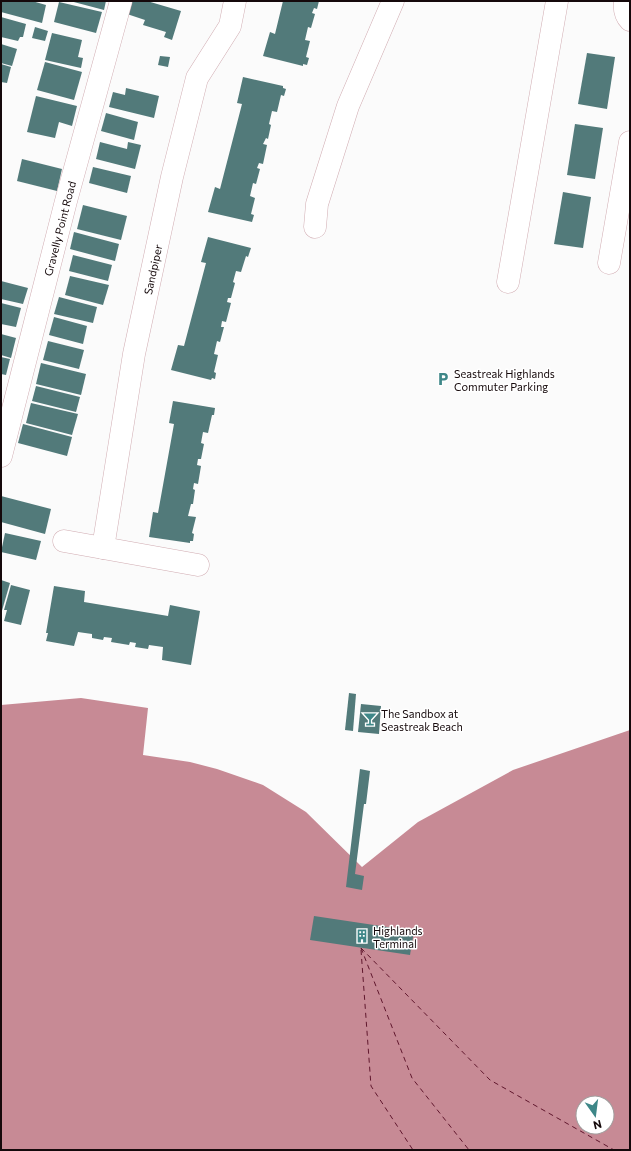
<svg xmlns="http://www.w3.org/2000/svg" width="631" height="1151" font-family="Commissioner,sans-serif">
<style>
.water{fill:#c78a95;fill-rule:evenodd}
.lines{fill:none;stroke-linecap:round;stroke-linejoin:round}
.ferry{stroke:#60172d;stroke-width:1;stroke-dasharray:5 4;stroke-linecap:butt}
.building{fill:#527a7a}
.minor-casing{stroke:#d1acb2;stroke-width:23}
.minor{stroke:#fff;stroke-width:22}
.labels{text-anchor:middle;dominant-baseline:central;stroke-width:3;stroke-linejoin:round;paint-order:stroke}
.street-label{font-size:11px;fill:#15090b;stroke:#fff}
.poi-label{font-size:11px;fill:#15090b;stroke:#fff;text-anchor:start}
</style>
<rect width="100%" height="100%" fill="#fbfbfb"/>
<path class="water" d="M81,698l67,10 -5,47 47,7 27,7 46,16 43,27 56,55 56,-45 95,-52 117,-40v420h-629v-445zM583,1103h24v24h-24z"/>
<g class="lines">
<g class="ferry">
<polyline points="361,948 490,1080 614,1150"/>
<polyline points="361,948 412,1078 469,1150"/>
<polyline points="361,950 371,1086 413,1150"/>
</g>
</g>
<g class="building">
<polygon points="1,1 32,1 46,5 42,23 1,12"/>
<polygon points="70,1 106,1 104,10"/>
<polygon points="131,1 147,1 181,11 172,40 164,37 166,32 143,25 145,20 127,14"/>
<polygon points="283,1 319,1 317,9 314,8 312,13 315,14 311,28 308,27 305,40 310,41 306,57 309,58 307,65 303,64 303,66 263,56 270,32 275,34"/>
<polygon points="59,2 102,12 96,33 54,22"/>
<polygon points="1,17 26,24 23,37 20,37 18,41 1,37"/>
<polygon points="35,27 48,31 45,41 32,38"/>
<polygon points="52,33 82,40 78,57 83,58 81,68 45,60"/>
<polygon points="1,44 17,49 12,66 1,63"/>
<polygon points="587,53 615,57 607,109 578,104"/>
<polygon points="160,56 170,57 168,67 158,65"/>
<polygon points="45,62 82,72 74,100 37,90"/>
<polygon points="1,64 11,67 7,83 1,82"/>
<polygon points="243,77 283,86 283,88 286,89 284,96 281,95 277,112 272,111 269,124 271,125 268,139 266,138 263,144 267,145 263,164 259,163 257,168 260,169 256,184 253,183 250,196 255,198 251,214 254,215 252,222 208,212 215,187 220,189 242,104 237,103"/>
<polygon points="126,88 159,96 154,118 109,107 113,92 125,95"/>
<polygon points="36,96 77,106 72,126 59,122 55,138 27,132"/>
<polygon points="106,113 138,122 134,140 101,131"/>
<polygon points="575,124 603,128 595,179 567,175"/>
<polygon points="100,142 127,149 128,142 141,145 135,169 96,159"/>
<polygon points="22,159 62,169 57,191 17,181"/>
<polygon points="93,167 131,176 127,193 89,183"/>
<polygon points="563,192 591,197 583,248 554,244"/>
<polygon points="83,205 127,216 121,240 77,229"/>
<polygon points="74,232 119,244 115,261 70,249"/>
<polygon points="208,237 251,248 248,257 246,256 241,272 236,271 233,282 235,283 231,298 228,298 227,302 231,303 226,322 222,321 221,327 224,327 220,342 217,341 214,354 218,355 214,372 216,373 215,379 212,378 211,380 171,370 178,345 184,346 206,263 201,262"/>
<polygon points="73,255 112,265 108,281 69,271"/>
<polygon points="70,276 109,285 103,305 65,295"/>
<polygon points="1,281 28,288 23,304 1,299"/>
<polygon points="59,297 97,307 93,323 54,314"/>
<polygon points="1,303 21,308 16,327 1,324"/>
<polygon points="54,317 87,326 83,344 49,335"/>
<polygon points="1,334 16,338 11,358 1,355"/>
<polygon points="48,341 84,350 79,369 43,360"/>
<polygon points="1,357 10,359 6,375 1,374"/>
<polygon points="41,363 86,374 81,395 36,384"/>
<polygon points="36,386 80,397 76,412 32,401"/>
<polygon points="173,401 215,408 214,415 212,415 208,433 203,432 201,443 204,444 201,459 198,459 197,465 201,466 198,484 194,483 193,489 195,490 193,504 191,504 188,516 196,517 192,533 194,534 193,541 190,541 190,543 149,537 153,512 158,513 174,424 169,423"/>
<polygon points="31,403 78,414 72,435 26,423"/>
<polygon points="23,424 72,437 67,456 18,443"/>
<polygon points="1,496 51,509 45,534 1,522"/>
<polygon points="5,533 41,541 36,560 1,552"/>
<polygon points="1,580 10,583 1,614"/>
<polygon points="11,585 30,590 21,625 4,621 7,610 4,610"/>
<polygon points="54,586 85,591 84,602 168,616 170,605 200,611 191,665 162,660 163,647 149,645 148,649 135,647 136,643 130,642 129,645 111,642 112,638 104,637 103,640 92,638 92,634 78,632 74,646 46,641 48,633 46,633"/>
<polygon points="349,693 356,694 353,731 345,730"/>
<polygon points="361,704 381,706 379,734 358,732"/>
<polygon points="360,769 370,771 366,804 364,804 355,874 364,876 362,890 346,887"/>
<polygon points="314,916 414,931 410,955 310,940"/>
</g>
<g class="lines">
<g class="minor-casing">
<g id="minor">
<path d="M625,1c-1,8 0,14 5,19"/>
<polyline points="315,227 317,204 348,106 393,1"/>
<polyline points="609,263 630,142"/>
<polyline points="508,282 557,1"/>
<path id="s1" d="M1,456l65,-255 55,-200"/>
<polyline points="64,541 198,565"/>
<path id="s2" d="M103,548l31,-194 38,-177 25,-99 33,-52 5,-25"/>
</g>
</g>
<use href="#minor" class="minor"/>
</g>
<defs>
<g id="parking-bare" transform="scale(1.08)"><path d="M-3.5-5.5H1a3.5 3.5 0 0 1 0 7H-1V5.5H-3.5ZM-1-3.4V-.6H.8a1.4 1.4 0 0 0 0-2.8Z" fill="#3e8788" stroke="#fff" stroke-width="2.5" paint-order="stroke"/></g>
<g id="bar-bare" transform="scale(1.08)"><path d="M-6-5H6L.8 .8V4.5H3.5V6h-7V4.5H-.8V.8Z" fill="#3e8788" stroke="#fff" stroke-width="2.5" paint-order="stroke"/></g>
<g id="building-bare" transform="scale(1.08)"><path d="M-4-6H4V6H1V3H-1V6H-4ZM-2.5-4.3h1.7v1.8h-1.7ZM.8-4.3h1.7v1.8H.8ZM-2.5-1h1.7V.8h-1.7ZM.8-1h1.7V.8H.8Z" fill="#3e8788" stroke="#fff" stroke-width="2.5" paint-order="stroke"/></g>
</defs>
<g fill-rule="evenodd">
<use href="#parking-bare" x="443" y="379"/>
<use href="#bar-bare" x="370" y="719"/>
<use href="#building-bare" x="362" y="936"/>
</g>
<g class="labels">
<g class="street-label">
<text stroke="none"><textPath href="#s1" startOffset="235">Gravelly Point Road</textPath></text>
<text stroke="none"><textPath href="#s2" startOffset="283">Sandpiper</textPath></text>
</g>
<g class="poi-label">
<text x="454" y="373">Seastreak Highlands<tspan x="454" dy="13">Commuter Parking</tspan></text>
<text x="381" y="713">The Sandbox at<tspan x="381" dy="13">Seastreak Beach</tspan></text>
<text x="373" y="930">Highlands<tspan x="373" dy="13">Terminal</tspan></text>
</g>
</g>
<rect width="631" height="1151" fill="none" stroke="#15090b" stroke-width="4"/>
<g transform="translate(595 1115) rotate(166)"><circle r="19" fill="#ffffff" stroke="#a19d9d"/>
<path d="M0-3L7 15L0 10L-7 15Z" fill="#3e8788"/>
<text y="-6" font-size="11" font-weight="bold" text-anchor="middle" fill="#15090b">N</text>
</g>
</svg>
